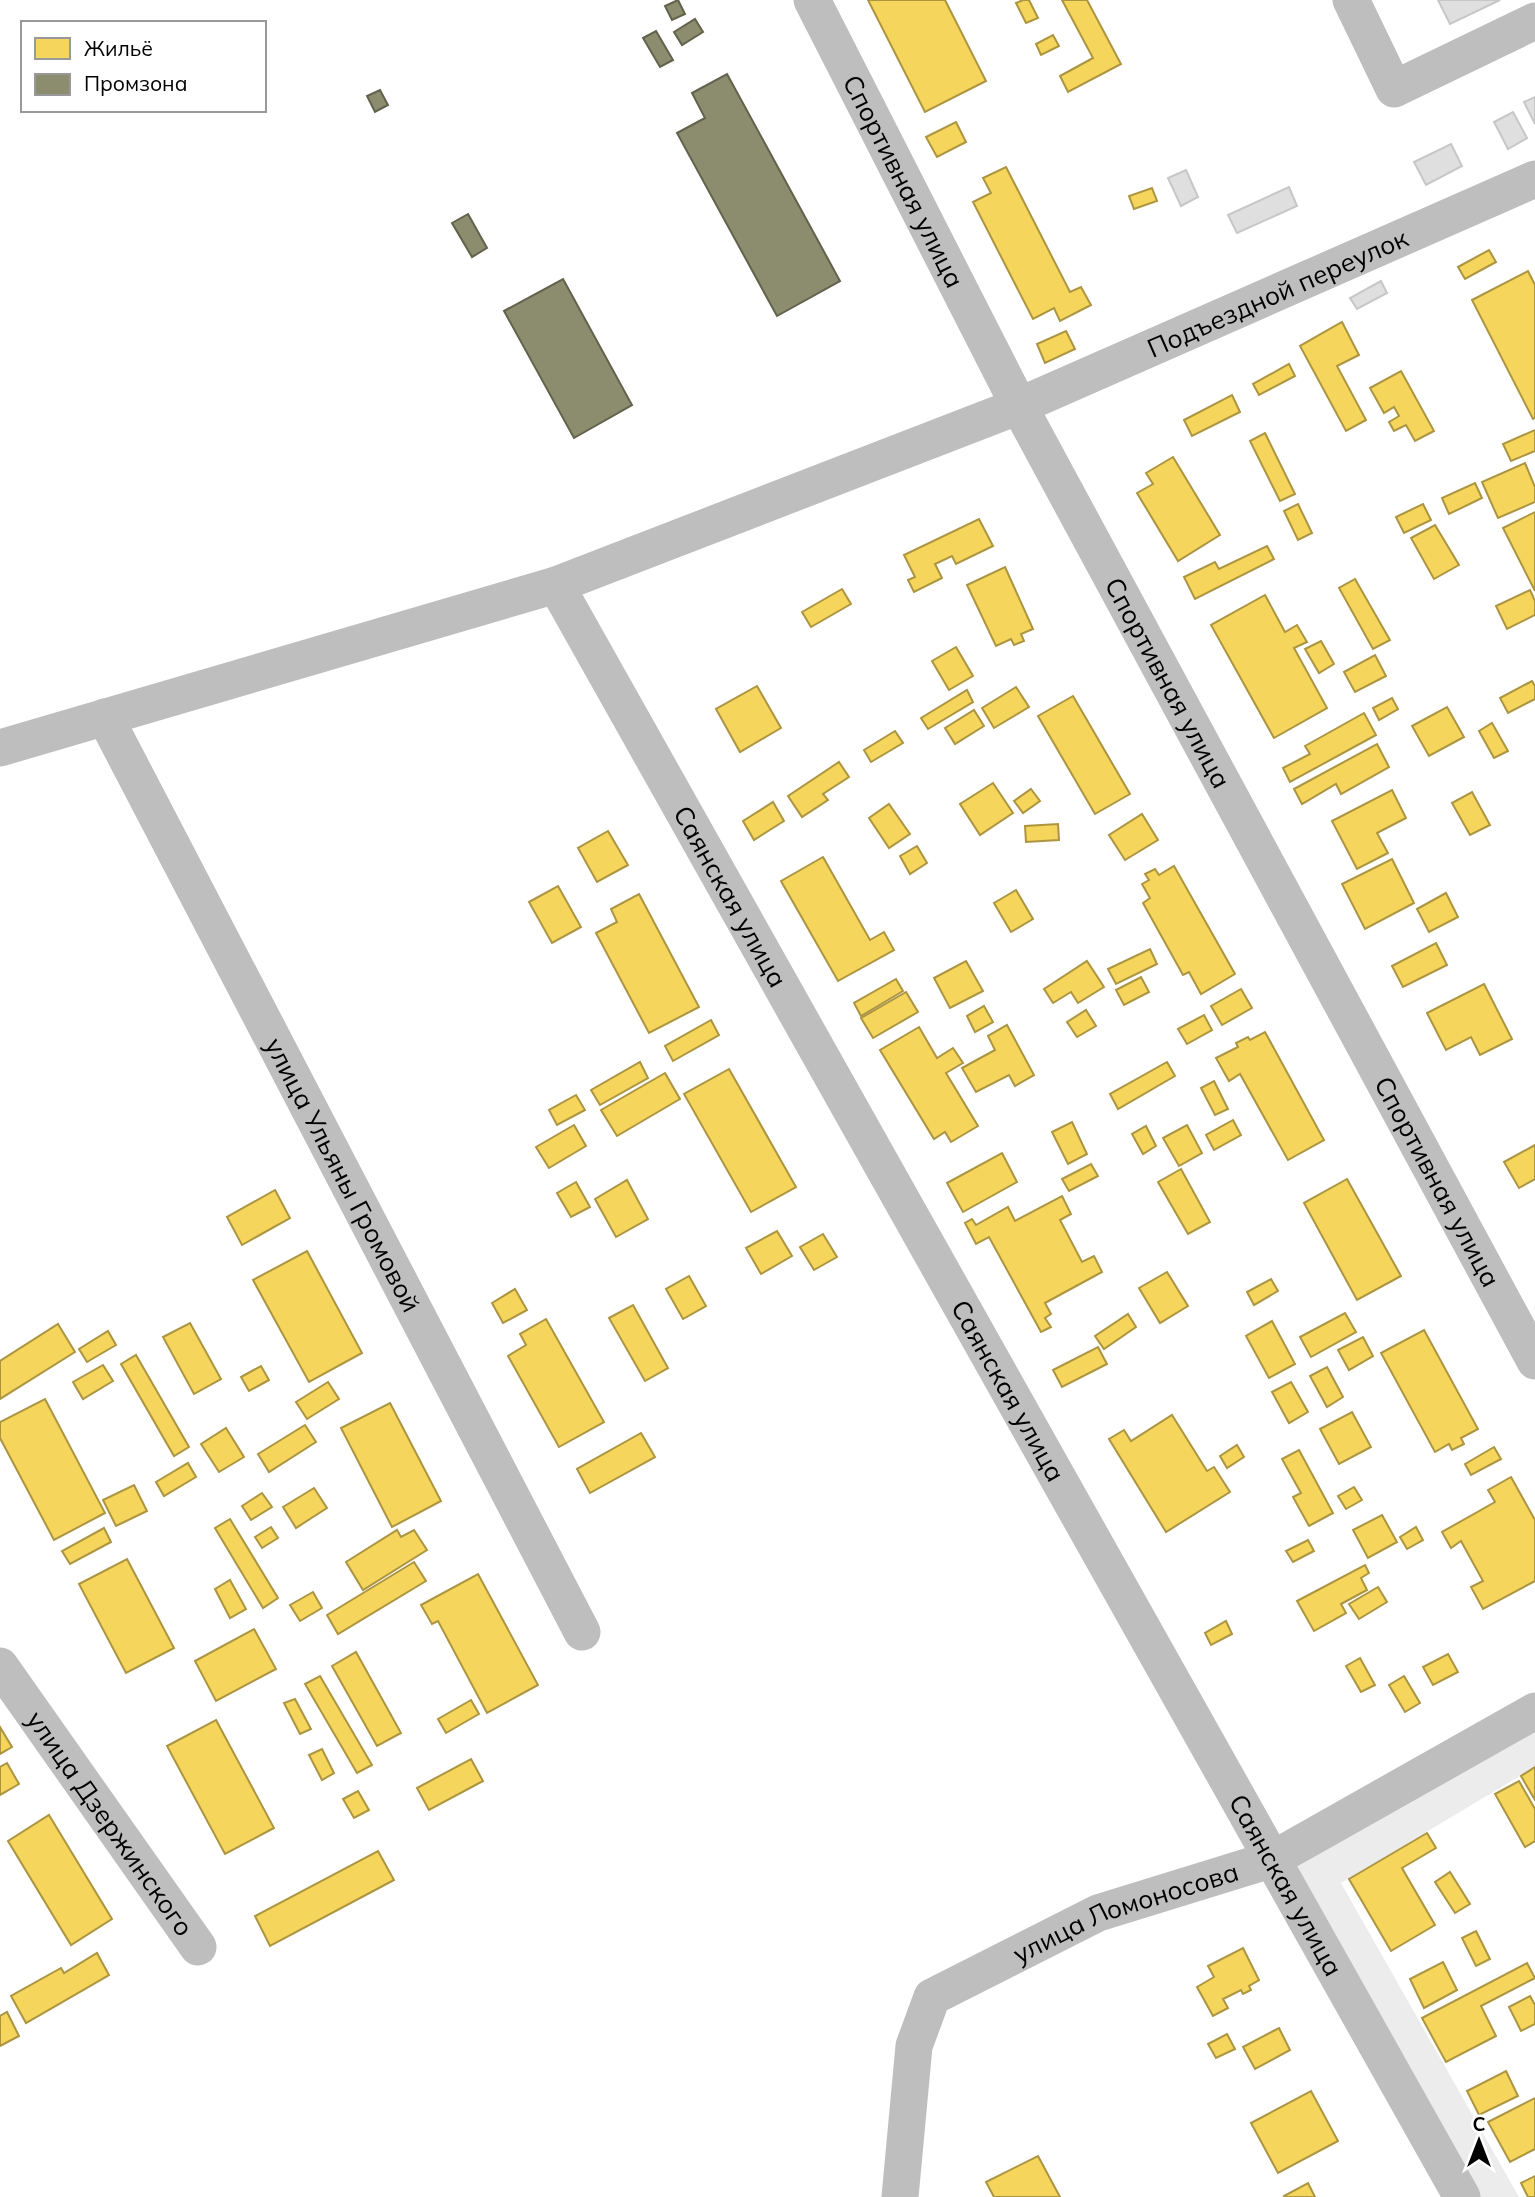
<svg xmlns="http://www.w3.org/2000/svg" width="1535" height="2197" font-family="Mulish,sans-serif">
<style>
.green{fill:#ececec}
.homes{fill:#f6d55c;stroke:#ac9540;stroke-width:2}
.industry{fill:#8c8c6e;stroke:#62624d;stroke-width:2}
.building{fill:#dfdfdf;stroke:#c7c7c7;stroke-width:2}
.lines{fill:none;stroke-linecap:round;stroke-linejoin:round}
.minor{stroke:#bebebe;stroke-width:37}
.labels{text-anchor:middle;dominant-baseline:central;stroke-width:7;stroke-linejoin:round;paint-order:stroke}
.street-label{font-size:26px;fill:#000;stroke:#fff}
</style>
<rect width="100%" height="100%" fill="#fff"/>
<polygon class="green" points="1535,1720 1535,1767 1341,1883 1519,2197 1466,2197 1286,1874"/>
<g class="homes">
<polygon points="868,0 945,0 986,81 925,112"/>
<polygon points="1023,0 1029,0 1038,18 1026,23 1016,3"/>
<polygon points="1062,0 1087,0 1121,64 1068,92 1060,76 1093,58"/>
<polygon points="1053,35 1059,46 1041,55 1036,44"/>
<polygon points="956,122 966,142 937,157 926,137"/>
<polygon points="1006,167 1070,292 1081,287 1091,305 1060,321 1054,308 1033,319 973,202 991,193 983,178"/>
<polygon points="1152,188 1157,201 1134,209 1129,196"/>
<polygon points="1489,250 1496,262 1465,279 1458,267"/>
<polygon points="1528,271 1535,285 1535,418 1533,419 1472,300"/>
<polygon points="1342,322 1359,355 1337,366 1366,420 1346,431 1300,346"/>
<polygon points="1066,331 1075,349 1045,363 1037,344"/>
<polygon points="1289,364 1295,376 1259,395 1253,384"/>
<polygon points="1401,371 1434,431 1415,441 1406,425 1394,431 1389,422 1399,416 1394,407 1384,413 1370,388"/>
<polygon points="1232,395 1240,412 1192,436 1184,420"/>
<polygon points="1535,430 1535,451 1511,461 1503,444"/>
<polygon points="1265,433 1295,494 1280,501 1250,441"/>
<polygon points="1173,457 1220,535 1178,561 1137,493 1153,484 1146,473"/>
<polygon points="1525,463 1535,487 1535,502 1498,518 1482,482"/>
<polygon points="1475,483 1482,498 1449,514 1442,498"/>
<polygon points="1298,504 1312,533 1298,540 1284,511"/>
<polygon points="1423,504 1431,520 1404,533 1396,517"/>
<polygon points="1535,512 1535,591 1503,528"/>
<polygon points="979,519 993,546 956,564 952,556 935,564 942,578 914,592 908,580 915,577 904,555"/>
<polygon points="1435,525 1459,565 1434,579 1411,538"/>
<polygon points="1267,546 1274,559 1195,599 1184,577 1215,562 1219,569"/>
<polygon points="1005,567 1033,629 1021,634 1024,641 1014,645 1011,639 996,646 967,585"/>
<polygon points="1355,579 1390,640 1373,649 1339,588"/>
<polygon points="842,589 851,604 811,627 802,612"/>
<polygon points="1530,590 1535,601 1535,615 1507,629 1496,606"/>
<polygon points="1265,595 1285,632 1297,625 1307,642 1294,648 1327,708 1274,738 1211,625"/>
<polygon points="1321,641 1334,664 1319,673 1305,649"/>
<polygon points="956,647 973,676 949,690 932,661"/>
<polygon points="1375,655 1386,676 1355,692 1344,672"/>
<polygon points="1532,681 1535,686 1535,699 1508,713 1500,698"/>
<polygon points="757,686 781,728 740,752 716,709"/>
<polygon points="1016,687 1029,707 994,728 982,708"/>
<polygon points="967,690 973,702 928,729 921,718"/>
<polygon points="1073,696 1130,794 1095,814 1038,716"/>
<polygon points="1392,698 1398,709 1379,720 1373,708"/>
<polygon points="1447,707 1464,737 1429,756 1412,726"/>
<polygon points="974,710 984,726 955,744 945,728"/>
<polygon points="1364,713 1376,735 1290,782 1283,768 1310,754 1305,746"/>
<polygon points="1492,723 1508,751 1494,758 1479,731"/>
<polygon points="895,731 903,743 871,762 864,750"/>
<polygon points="1377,744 1389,767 1341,794 1336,784 1302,804 1294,789"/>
<polygon points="839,762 849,777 823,794 828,800 802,817 788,796"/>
<polygon points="993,783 1013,813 980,835 960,804"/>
<polygon points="1031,789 1040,801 1023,813 1014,801"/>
<polygon points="1392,790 1406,818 1377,833 1388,853 1357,869 1332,821"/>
<polygon points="1472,792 1490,825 1470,835 1452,803"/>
<polygon points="773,802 784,821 754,840 743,821"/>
<polygon points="889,804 910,834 889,848 869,818"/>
<polygon points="1142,814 1158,840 1125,860 1109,835"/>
<polygon points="1058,824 1059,840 1026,842 1025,826"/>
<polygon points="608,831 628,865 597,882 578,848"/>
<polygon points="917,846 927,863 910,874 900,856"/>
<polygon points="823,857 870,940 884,932 894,950 838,981 781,881"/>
<polygon points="1392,859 1414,903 1365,929 1342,884"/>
<polygon points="1174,866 1235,974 1201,994 1189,972 1183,975 1143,903 1150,898 1142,884 1149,880 1145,874 1155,869 1159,875"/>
<polygon points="558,886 581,927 552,943 529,902"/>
<polygon points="1016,890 1033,919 1011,932 994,903"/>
<polygon points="1446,893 1458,917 1429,932 1417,909"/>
<polygon points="639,894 699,1007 649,1033 596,933 617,922 611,909"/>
<polygon points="1436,943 1447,965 1403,987 1392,966"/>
<polygon points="1150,949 1157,964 1116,984 1108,969"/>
<polygon points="966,961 983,991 950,1008 934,978"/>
<polygon points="1087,961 1104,987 1078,1003 1071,992 1053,1003 1044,989"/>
<polygon points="1141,977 1149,992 1124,1005 1116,990"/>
<polygon points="896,979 903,991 861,1016 854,1003"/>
<polygon points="1484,984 1512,1039 1480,1055 1471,1037 1446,1050 1427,1013"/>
<polygon points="1241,989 1252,1008 1222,1025 1211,1006"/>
<polygon points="906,992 918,1012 873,1038 861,1018"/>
<polygon points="984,1006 993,1022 975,1032 967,1016"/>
<polygon points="1086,1010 1096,1026 1077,1037 1067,1022"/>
<polygon points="1204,1015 1212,1030 1187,1044 1178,1029"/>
<polygon points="711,1020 719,1035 673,1061 665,1046"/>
<polygon points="1007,1025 1034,1075 1015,1086 1009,1075 976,1092 962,1068 995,1050 988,1036"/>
<polygon points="919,1027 937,1058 953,1048 963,1063 946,1073 978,1126 951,1142 945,1132 934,1139 880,1050"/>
<polygon points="1265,1032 1324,1140 1288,1160 1240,1074 1229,1081 1216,1058 1238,1047 1236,1043 1248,1037 1250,1040"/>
<polygon points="640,1062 648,1078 600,1105 591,1090"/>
<polygon points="1167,1062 1175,1076 1118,1109 1110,1094"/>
<polygon points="729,1069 796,1187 751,1212 684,1094"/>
<polygon points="665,1073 680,1099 617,1136 601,1110"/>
<polygon points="1214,1081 1228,1109 1215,1115 1201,1088"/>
<polygon points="576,1095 585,1110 557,1125 549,1110"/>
<polygon points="1233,1120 1241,1135 1214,1150 1206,1135"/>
<polygon points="1072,1122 1087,1154 1068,1164 1052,1132"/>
<polygon points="574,1125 586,1146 549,1168 536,1147"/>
<polygon points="1187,1125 1202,1153 1179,1166 1163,1138"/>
<polygon points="1146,1126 1156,1146 1143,1154 1132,1134"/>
<polygon points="1535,1145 1535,1179 1519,1188 1504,1162"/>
<polygon points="1002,1153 1017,1182 963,1212 947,1183"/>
<polygon points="1091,1164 1098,1176 1069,1191 1062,1179"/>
<polygon points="1181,1169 1210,1222 1188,1234 1158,1182"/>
<polygon points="1347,1179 1401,1276 1357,1300 1304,1203"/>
<polygon points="627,1180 648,1219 616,1237 595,1199"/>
<polygon points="576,1182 590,1207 571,1217 557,1193"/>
<polygon points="275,1190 290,1218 242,1245 227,1217"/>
<polygon points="1062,1196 1071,1214 1060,1220 1082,1262 1094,1256 1102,1272 1045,1303 1051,1314 1045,1318 1051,1327 1041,1332 989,1237 976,1244 965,1223 972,1219 976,1225 1008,1207 1015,1221"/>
<polygon points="777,1231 792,1256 761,1274 746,1248"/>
<polygon points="823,1234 837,1257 814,1270 800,1247"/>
<polygon points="307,1251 362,1353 309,1382 253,1280"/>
<polygon points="1167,1272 1188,1306 1160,1323 1139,1288"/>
<polygon points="689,1276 706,1306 683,1319 666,1289"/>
<polygon points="1271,1279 1278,1291 1254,1305 1247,1292"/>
<polygon points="515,1289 527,1310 503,1323 492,1303"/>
<polygon points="633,1305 668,1368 645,1381 609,1318"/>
<polygon points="1345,1313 1356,1332 1311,1357 1300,1337"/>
<polygon points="1128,1314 1136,1327 1104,1349 1095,1336"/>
<polygon points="546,1319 604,1422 559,1447 508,1356 526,1345 520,1334"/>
<polygon points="1272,1321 1295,1364 1269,1378 1246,1336"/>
<polygon points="190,1323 221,1379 194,1394 163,1337"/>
<polygon points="58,1324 75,1352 0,1399 0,1361"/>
<polygon points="1424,1330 1478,1429 1461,1438 1464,1444 1452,1450 1449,1444 1435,1452 1381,1353"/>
<polygon points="108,1331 116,1345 87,1362 79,1349"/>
<polygon points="1363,1337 1373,1356 1349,1370 1338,1350"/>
<polygon points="1098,1347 1107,1364 1062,1387 1053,1370"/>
<polygon points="136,1355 189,1447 174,1456 121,1364"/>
<polygon points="103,1365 113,1381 83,1399 73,1382"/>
<polygon points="261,1366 269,1380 249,1391 241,1377"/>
<polygon points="1327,1367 1343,1397 1327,1407 1310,1376"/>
<polygon points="328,1382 339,1399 307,1419 296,1402"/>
<polygon points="1291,1382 1308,1412 1289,1423 1272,1392"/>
<polygon points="45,1399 105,1513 54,1540 0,1438 0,1422"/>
<polygon points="390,1403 441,1501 392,1527 341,1428"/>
<polygon points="1352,1412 1371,1447 1339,1464 1320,1429"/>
<polygon points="1172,1415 1207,1471 1214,1467 1230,1492 1166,1532 1109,1439 1124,1430 1131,1441"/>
<polygon points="305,1425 316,1442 269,1472 258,1454"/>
<polygon points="226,1428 244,1457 219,1472 201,1444"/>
<polygon points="641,1433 655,1457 590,1493 577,1469"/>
<polygon points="1237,1445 1244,1457 1227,1468 1220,1456"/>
<polygon points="1494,1447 1501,1459 1471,1475 1465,1464"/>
<polygon points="1299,1450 1333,1513 1309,1526 1293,1497 1301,1493 1282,1459"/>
<polygon points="188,1463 196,1477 164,1496 156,1482"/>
<polygon points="1511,1477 1535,1520 1535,1581 1483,1609 1471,1587 1483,1581 1461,1541 1451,1548 1442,1532 1495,1502 1488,1490"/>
<polygon points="134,1485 147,1511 116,1526 103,1500"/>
<polygon points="1354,1487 1362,1500 1346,1509 1338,1496"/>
<polygon points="314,1488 327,1508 296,1528 283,1507"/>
<polygon points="262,1493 272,1507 251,1520 242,1506"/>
<polygon points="1382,1515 1397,1542 1368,1558 1353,1530"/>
<polygon points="230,1519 278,1598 263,1608 215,1528"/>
<polygon points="271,1527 278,1538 262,1548 255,1537"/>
<polygon points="1416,1527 1423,1540 1407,1549 1400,1537"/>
<polygon points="104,1528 111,1542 70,1564 62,1551"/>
<polygon points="397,1530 401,1537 414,1530 427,1550 363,1590 346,1562"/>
<polygon points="1308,1540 1314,1551 1293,1562 1286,1551"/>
<polygon points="127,1559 174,1648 126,1673 79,1584"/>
<polygon points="414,1562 426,1581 338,1634 327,1615"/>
<polygon points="1365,1565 1369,1573 1361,1578 1367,1590 1341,1604 1346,1613 1314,1631 1297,1601"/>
<polygon points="478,1574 538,1685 487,1713 438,1621 432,1624 421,1605"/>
<polygon points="230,1580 246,1609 230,1618 215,1589"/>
<polygon points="1378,1587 1387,1602 1359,1619 1349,1604"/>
<polygon points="313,1592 322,1608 300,1621 290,1605"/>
<polygon points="1226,1621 1232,1634 1211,1645 1205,1633"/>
<polygon points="254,1629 276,1669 216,1701 195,1661"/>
<polygon points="356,1652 401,1733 377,1746 332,1666"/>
<polygon points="1448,1654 1458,1672 1433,1685 1423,1667"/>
<polygon points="1360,1658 1375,1685 1361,1692 1346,1666"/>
<polygon points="320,1676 372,1765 357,1773 305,1684"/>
<polygon points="1404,1676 1420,1703 1405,1712 1389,1685"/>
<polygon points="295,1699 311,1729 300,1734 284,1703"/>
<polygon points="471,1700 479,1714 446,1733 438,1719"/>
<polygon points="216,1720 274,1828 225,1854 167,1746"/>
<polygon points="0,1727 12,1747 0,1754"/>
<polygon points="322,1749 334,1773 322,1780 309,1755"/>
<polygon points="471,1759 483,1781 429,1810 417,1788"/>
<polygon points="7,1763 19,1784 0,1795 0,1767"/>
<polygon points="1535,1767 1535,1800 1521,1776"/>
<polygon points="1519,1781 1535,1809 1535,1841 1525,1847 1495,1794"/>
<polygon points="358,1791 369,1810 354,1818 343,1799"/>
<polygon points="49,1815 112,1919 71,1945 8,1841"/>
<polygon points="1427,1833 1436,1848 1402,1868 1435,1925 1391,1951 1349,1879"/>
<polygon points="378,1851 394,1880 270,1946 255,1916"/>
<polygon points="1450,1872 1470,1904 1455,1913 1435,1882"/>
<polygon points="1476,1931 1490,1959 1476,1966 1462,1938"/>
<polygon points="1243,1948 1259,1980 1249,1986 1251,1990 1243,1994 1241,1990 1223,1999 1228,2008 1213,2016 1197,1987 1214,1977 1208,1966"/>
<polygon points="97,1953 109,1975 26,2023 11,1996 61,1968 64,1973"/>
<polygon points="1443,1962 1457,1990 1424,2008 1410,1979"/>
<polygon points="1527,1963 1535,1978 1481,2006 1496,2036 1446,2062 1422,2018"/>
<polygon points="1530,1996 1535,2005 1535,2024 1521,2031 1509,2007"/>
<polygon points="7,2012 19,2036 0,2046 0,2016"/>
<polygon points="1279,2028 1290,2050 1255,2069 1243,2047"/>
<polygon points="1227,2034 1235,2049 1216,2058 1208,2044"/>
<polygon points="1506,2071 1518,2096 1479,2115 1467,2091"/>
<polygon points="1311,2091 1338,2141 1278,2173 1251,2123"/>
<polygon points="1535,2098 1535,2149 1510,2162 1488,2122"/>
<polygon points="1038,2156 1060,2197 994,2197 986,2182"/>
<polygon points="1535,2176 1535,2197 1528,2197 1521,2183"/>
<polygon points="1308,2183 1315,2197 1285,2197 1284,2196"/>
</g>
<g class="industry">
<polygon points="678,0 685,14 672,20 665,6"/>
<polygon points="695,19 703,32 682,45 674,32"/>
<polygon points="656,31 673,60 660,67 643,38"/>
<polygon points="727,74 840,281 777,316 677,133 705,118 692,93"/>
<polygon points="380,90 388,105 375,112 367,96"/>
<polygon points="468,214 487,248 472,257 452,223"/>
<polygon points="563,279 632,405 574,438 504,311"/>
</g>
<g class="building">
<polygon points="1438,0 1500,0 1450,24"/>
<polygon points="1535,97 1535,124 1524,102"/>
<polygon points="1513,112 1527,138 1508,149 1494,122"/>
<polygon points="1451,144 1462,166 1426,185 1414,162"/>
<polygon points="1186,170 1198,197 1181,206 1168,178"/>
<polygon points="1289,187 1297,206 1237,233 1228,215"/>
<polygon points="1381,281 1387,293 1357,309 1350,298"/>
</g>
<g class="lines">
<g class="minor">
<path id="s1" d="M812,0l207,406 516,955"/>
<polyline points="1351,0 1394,89 1535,21"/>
<path id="s2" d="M556,585l906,1612"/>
<path id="s3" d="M105,717l477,915"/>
<path id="s4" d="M0,748l556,-163 463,-179 516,-227"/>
<path id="s5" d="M0,1666l198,281"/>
<path id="s6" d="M900,2197l14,-151 18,-49 166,-84 175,-54 262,-148"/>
</g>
</g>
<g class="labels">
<g class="street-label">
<text stroke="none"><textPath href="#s1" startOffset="203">Спортивная улица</textPath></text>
<text stroke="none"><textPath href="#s4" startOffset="1358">Подъездной переулок</textPath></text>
<text stroke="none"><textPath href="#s1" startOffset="770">Спортивная улица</textPath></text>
<text stroke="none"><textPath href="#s2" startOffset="357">Саянская улица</textPath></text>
<text stroke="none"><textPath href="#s3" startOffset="516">улица Ульяны Громовой</textPath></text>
<text stroke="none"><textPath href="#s1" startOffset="1337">Спортивная улица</textPath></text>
<text stroke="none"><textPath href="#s2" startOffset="924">Саянская улица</textPath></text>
<text stroke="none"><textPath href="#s5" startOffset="192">улица Дзержинского</textPath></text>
<text stroke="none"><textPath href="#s2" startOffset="1491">Саянская улица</textPath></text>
<text stroke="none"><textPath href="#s6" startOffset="416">улица Ломоносова</textPath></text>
</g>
</g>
<rect x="21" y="21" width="245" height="91" fill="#ffffff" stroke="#999999" stroke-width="2"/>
<rect x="35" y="38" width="35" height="21" fill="#f6d55c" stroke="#999999" stroke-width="2"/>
<text x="84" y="56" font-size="21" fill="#000000">Жильё</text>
<rect x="35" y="74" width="35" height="21" fill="#8c8c6e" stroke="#999999" stroke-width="2"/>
<text x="84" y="91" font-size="21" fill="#000000">Промзона</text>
<g transform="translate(1479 2141)" stroke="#ffffff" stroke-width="5" paint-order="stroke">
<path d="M0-5L12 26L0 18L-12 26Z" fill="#000000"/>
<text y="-10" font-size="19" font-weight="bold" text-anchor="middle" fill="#000000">С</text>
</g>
</svg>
